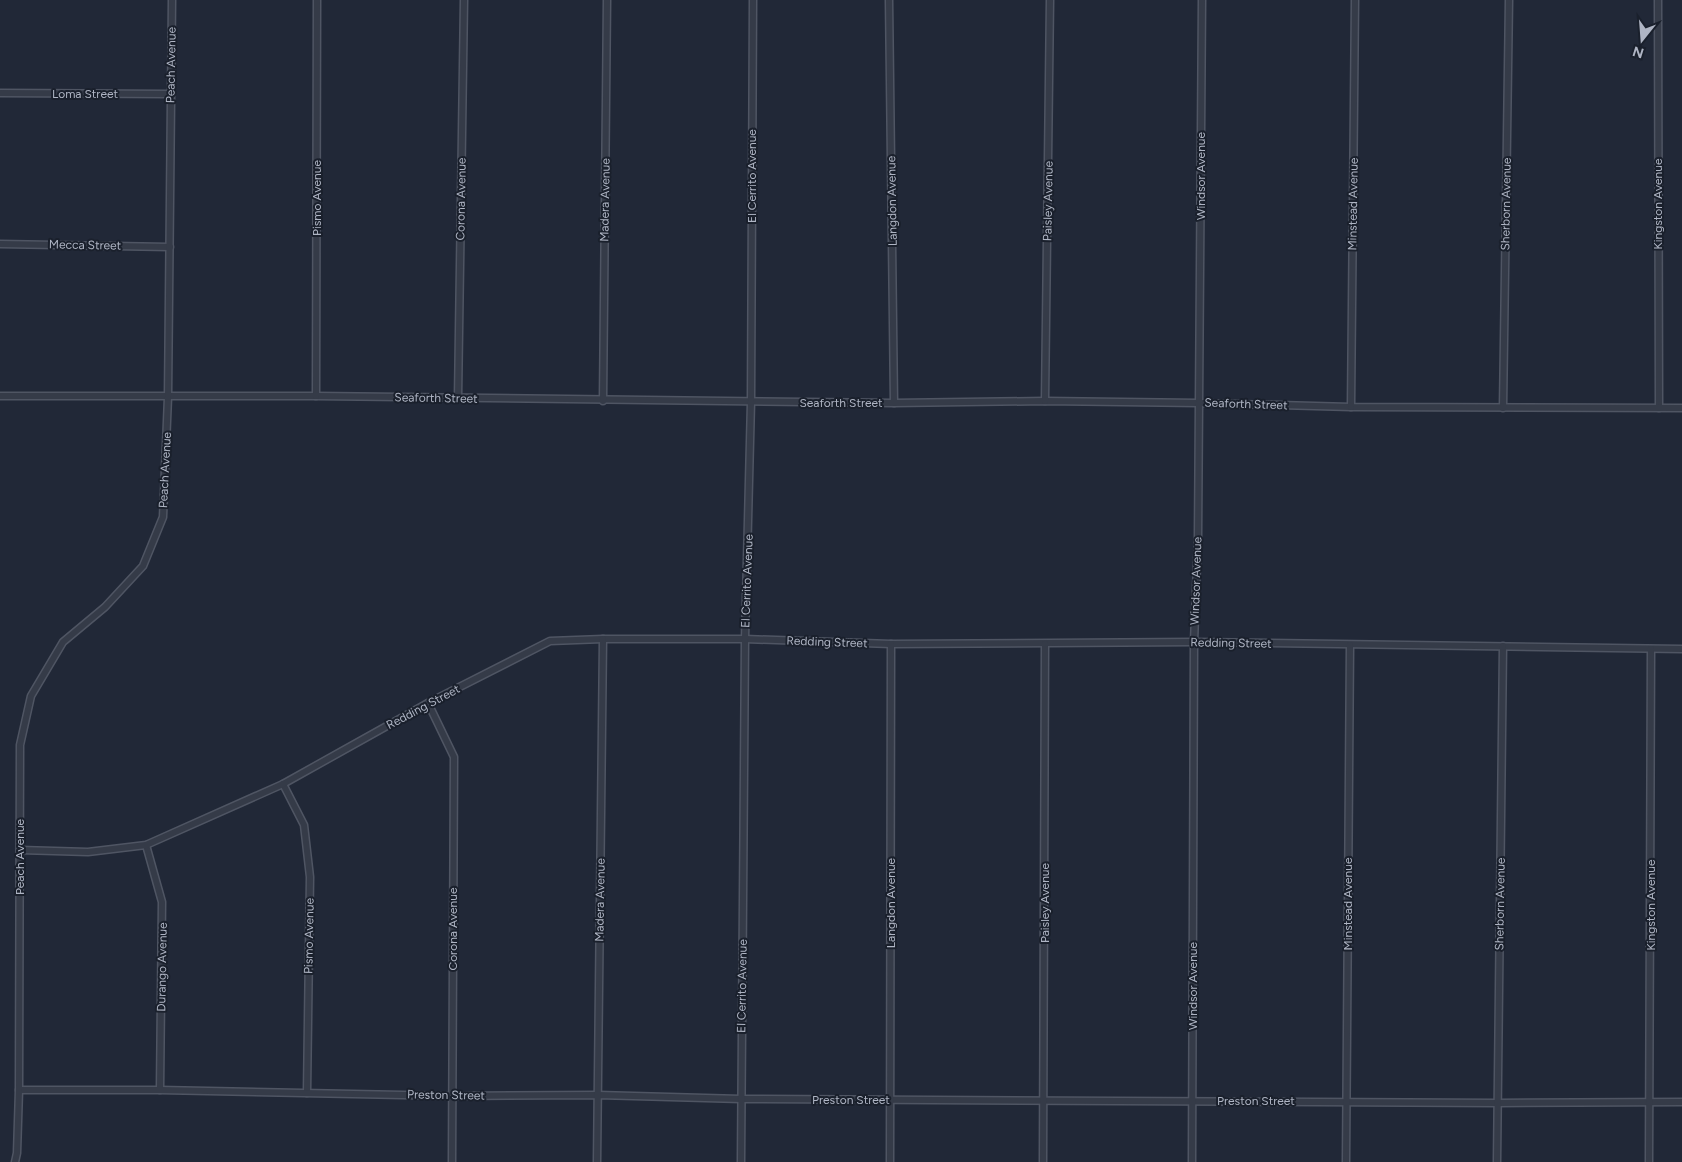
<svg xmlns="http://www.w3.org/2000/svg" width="1682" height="1162" font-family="Figtree,sans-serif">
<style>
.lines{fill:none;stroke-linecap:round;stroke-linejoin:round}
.minor-casing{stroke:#4f5563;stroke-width:9}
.minor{stroke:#353b48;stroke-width:6}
.labels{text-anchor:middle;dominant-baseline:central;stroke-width:4;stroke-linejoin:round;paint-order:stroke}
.street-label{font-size:12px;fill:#afb5c4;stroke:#1a202c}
</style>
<rect width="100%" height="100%" fill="#212837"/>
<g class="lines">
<g class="minor-casing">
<g id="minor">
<polyline points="889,0 894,403"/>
<polyline points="1658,0 1659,408"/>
<polyline points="0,93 170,94"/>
<polyline points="0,244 170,247"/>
<polyline points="0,396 316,396 894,403 1045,401 1199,403 1351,407 1682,408"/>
<polyline points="316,396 317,0"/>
<polyline points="458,398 464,0"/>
<polyline points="603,401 607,0"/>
<polyline points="1045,401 1050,0"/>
<polyline points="1351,407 1355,0"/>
<polyline points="1503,408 1509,0"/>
<polyline points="428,703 454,757 452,1162"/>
<polyline points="283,784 304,825 310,877 307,1093"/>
<polyline points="146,845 162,902 160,1090"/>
<polyline points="20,850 88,852 146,845 283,784 428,703 550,641 603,639 745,639 891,644 1194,642 1682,649"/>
<polyline points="19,1090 160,1090 452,1096 598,1095 741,1099 1498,1103 1682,1102"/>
<polyline points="15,1162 17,1153 19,1090 20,745 31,696 63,642 105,607 143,566 163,517 168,397 172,0"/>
<polyline points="597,1162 603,639"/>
<polyline points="741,1162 745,639 751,402 753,0"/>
<polyline points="890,1162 891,644"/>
<polyline points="1043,1162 1045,644"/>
<polyline points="1192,1162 1194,642 1198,538 1202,0"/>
<polyline points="1346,1162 1350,645"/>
<polyline points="1497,1162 1503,646"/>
<polyline points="1649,1162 1651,649"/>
</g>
</g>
<use href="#minor" class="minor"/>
</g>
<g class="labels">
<g class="street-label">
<text transform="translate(171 65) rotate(-89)">Peach Avenue</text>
<text x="85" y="94">Loma Street</text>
<text transform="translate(752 176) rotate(-90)">El Cerrito Avenue</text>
<text transform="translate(1201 176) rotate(-90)">Windsor Avenue</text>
<text transform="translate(317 198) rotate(-90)">Pismo Avenue</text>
<text transform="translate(461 199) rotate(-89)">Corona Avenue</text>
<text transform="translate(605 200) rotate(-89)">Madera Avenue</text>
<text transform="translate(892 201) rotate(-91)">Langdon Avenue</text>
<text transform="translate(1048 201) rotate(-89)">Paisley Avenue</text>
<text transform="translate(1353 204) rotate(-89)">Minstead Avenue</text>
<text transform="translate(1506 204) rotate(-89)">Sherborn Avenue</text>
<text transform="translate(1658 204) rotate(-90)">Kingston Avenue</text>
<text transform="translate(85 245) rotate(1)">Mecca Street</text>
<text transform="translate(436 398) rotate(1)">Seaforth Street</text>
<text x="841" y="403">Seaforth Street</text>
<text transform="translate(1246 404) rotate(2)">Seaforth Street</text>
<text transform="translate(165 470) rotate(-87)">Peach Avenue</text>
<text transform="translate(747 581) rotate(-88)">El Cerrito Avenue</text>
<text transform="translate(1196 581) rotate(-88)">Windsor Avenue</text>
<text transform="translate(827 642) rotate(2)">Redding Street</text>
<text transform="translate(1231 643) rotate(1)">Redding Street</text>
<text transform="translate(423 707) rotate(-28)">Redding Street</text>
<text transform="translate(20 857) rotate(-90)">Peach Avenue</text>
<text transform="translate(600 900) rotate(-89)">Madera Avenue</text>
<text transform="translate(891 903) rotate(-90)">Langdon Avenue</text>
<text transform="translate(1045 903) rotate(-90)">Paisley Avenue</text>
<text transform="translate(1348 904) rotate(-90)">Minstead Avenue</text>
<text transform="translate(1500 904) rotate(-89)">Sherborn Avenue</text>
<text transform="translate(1651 905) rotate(-90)">Kingston Avenue</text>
<text transform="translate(453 929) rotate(-90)">Corona Avenue</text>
<text transform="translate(309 936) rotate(-89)">Pismo Avenue</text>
<text transform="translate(162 967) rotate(-89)">Durango Avenue</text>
<text transform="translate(742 986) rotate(-89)">El Cerrito Avenue</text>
<text transform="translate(1193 986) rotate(-90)">Windsor Avenue</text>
<text transform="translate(446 1095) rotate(1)">Preston Street</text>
<text x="851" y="1100">Preston Street</text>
<text x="1256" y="1101">Preston Street</text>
</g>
</g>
<g transform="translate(1642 40) rotate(197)" stroke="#1a202c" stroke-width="4" paint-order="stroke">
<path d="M0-4L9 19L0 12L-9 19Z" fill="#afb5c4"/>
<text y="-8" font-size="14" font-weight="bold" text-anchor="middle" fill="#afb5c4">N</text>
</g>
</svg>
